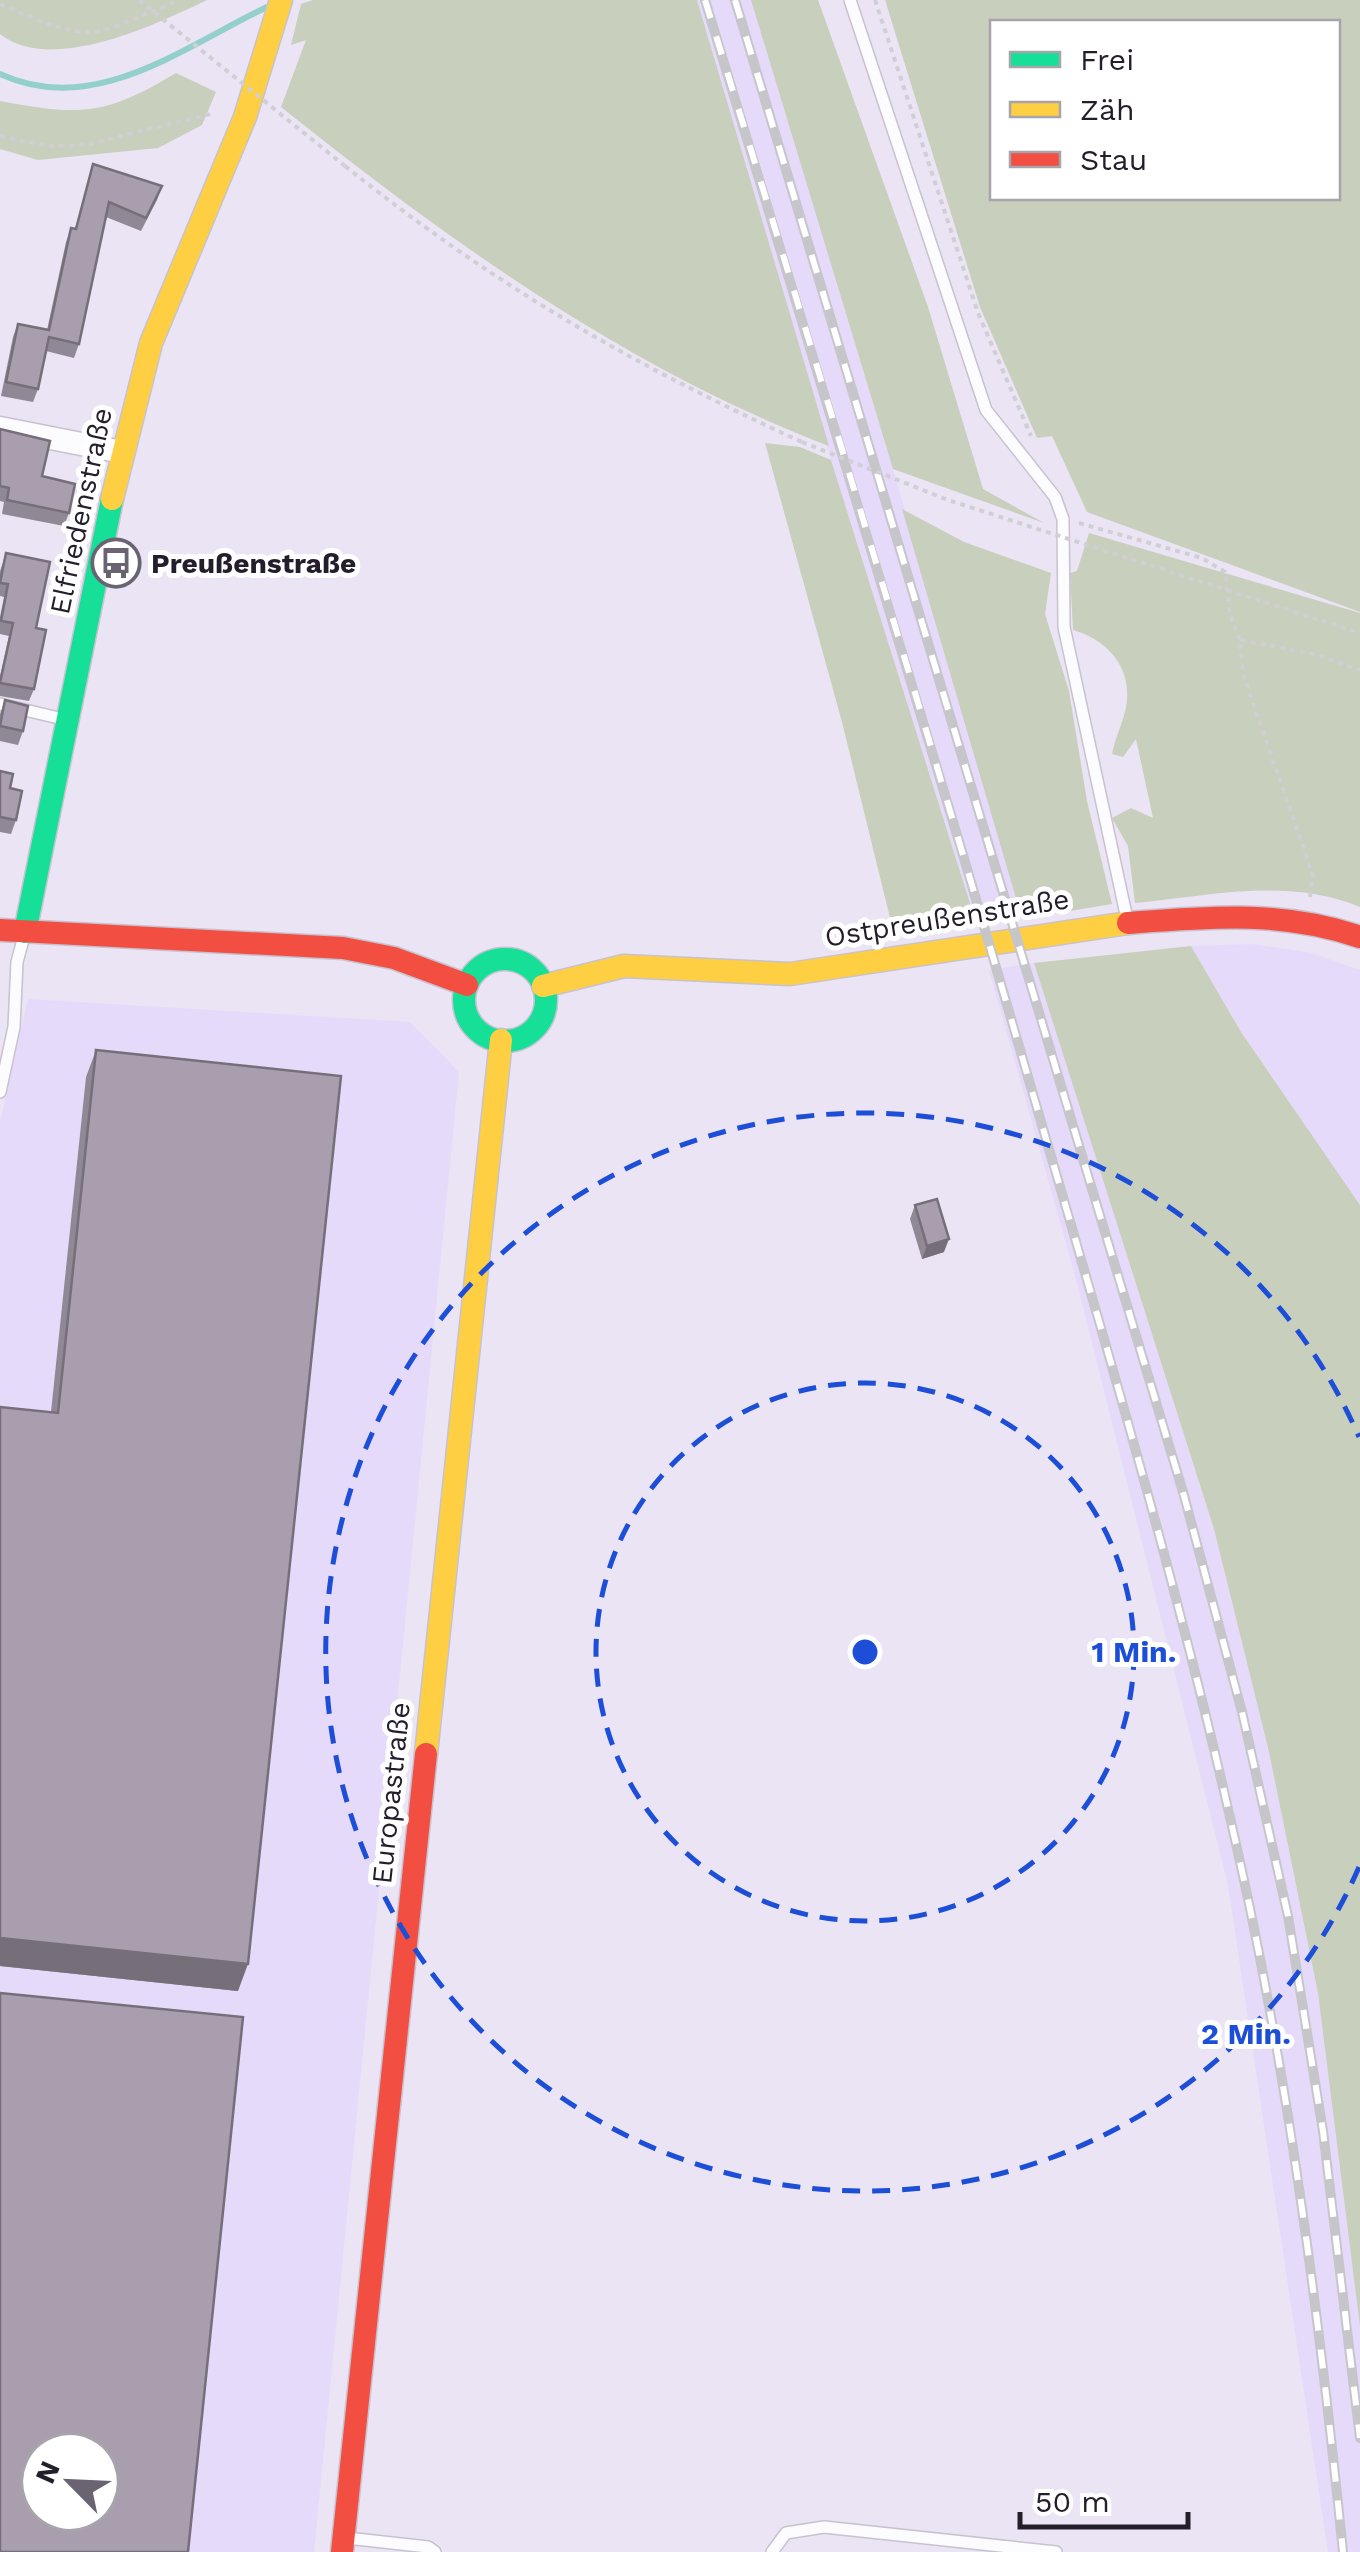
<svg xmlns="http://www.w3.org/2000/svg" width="1360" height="2552" font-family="'Work Sans',sans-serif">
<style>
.built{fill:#e6dafa;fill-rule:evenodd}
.green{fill:#c8cfbc;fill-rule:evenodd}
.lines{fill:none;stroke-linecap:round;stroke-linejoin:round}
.stream{stroke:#93d0cb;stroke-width:6}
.lane-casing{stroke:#c7c2cf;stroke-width:14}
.street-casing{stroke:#c7c2cf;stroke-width:25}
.fast-casing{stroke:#c7c2cf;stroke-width:25}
.slow-casing{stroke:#c7c2cf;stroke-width:25}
.jam-casing{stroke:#c7c2cf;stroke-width:25}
.path{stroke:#d0cfd4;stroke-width:4;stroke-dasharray:5 5;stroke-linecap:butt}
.lane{stroke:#fcfbfd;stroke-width:11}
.street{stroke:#fcfbfd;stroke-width:22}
.fast{stroke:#16e098;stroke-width:22}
.slow{stroke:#ffcf43;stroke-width:22}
.jam{stroke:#f24e42;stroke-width:22}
.rail-casing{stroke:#c6c5c9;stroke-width:10}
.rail{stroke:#fff;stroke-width:6;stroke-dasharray:19;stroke-linecap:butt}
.path-bridge{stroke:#d0cfd4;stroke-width:4;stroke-dasharray:5 5;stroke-linecap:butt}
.wall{fill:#918896}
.shaded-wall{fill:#766f7a}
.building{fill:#a99eae;stroke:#766f7a;stroke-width:2.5;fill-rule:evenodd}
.ring{fill:none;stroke:#1d4ed8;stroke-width:5;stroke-dasharray:18 12}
.labels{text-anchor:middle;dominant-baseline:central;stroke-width:10;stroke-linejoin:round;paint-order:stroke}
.street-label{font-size:28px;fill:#241e2c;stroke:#fff}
.poi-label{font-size:28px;font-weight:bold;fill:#241e2c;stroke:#fff;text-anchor:start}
.centre{fill:#1d4ed8;stroke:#fff;stroke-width:5}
.ring-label{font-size:30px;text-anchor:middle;font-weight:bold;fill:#1d4ed8;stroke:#fff;stroke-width:10;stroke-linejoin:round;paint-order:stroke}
</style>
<rect width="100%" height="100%" fill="#eae4f4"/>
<g class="built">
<polygon points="697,0 751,0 893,469 1022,919 977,926 831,460"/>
<polygon points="1251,944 1308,952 1360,970 1360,1205 1241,1032 1191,946"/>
<polygon points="1034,963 1214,1529 1269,1752 1318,1993 1353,2256 1360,2326 1360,2552 1328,2552 1228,1885 1075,1275 989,970"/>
<path d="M28,999l382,23 49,50 -145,1480h-314v-1430zM40,2452h60v60h-60z"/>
</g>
<g class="green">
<path d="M0,0h207c-50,24 -156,75 -207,34z"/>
<path d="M313,0h384l132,446c-203,-78 -379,-204 -548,-339l25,-67 -15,5 10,-41z"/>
<polygon points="751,0 818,0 928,307 983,489 1044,523 893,469"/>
<path d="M885,0h475v612l-273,-100 -35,-76 -15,2 -57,-131zM992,22h346v176h-346z"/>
<path d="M176,73l40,19 -14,33 -44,23 -120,12 -38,-11v-48c80,15 105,15 176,-28z"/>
<polygon points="765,443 800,447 831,460 977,926 893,930 842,722"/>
<polygon points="902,509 964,542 1051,573 1045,614 1069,691 1087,801 1112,904 1022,919"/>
<path d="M1089,533l271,80v294c-72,-30 -150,-11 -225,-4l-7,-57 -16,-28 19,-10 22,10 -17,-79 -13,18 -11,-3c3,-17 14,-37 15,-54 3,-36 -22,-61 -54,-70l-3,-57 7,-2z"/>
<polygon points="1191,946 1241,1032 1360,1205 1360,2326 1318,1993 1269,1752 1214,1529 1034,963"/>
</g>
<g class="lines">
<path class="stream" d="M0,74c94,44 185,-28 267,-67"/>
<g class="lane-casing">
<g id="lane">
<polyline points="850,0 986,410 1055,497 1063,519 1064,627 1127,919"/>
<polyline points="0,704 63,719"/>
<polyline points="0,1092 14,1027 17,962 24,936"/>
<polyline points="347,2538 428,2547 435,2552"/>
<polyline points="772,2552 786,2533 824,2527 1056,2552"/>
</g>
</g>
<g class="street-casing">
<polyline id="street" points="0,428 122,452"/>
</g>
<g class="fast-casing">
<g id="fast">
<polyline points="25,932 112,499"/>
<circle cx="505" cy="1000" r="41"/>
</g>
</g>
<g class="slow-casing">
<g id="slow">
<polyline points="112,499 151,343 245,117 281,0"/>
<polyline points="543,986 624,966 790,974 1128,923"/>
<polyline points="426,1754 501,1040"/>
</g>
</g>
<g class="jam-casing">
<g id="jam">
<path d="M1128,923c80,-6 155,-13 232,14"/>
<polyline points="0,930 343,948 394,958 467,985"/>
<polyline points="342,2552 426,1754"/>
</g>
</g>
<g class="path">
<polyline points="875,0 978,313 1031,436"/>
<path d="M0,4c95,42 88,33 180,-4"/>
<polyline points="0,136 50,146 85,145 215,113"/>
<path d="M345,166c149,119 284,197 457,276"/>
<polyline points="1079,523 1202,558 1225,572 1230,614 1240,640"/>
<polyline points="1310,897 1313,875 1243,674 1240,640 1318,655 1360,670"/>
</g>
<use href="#lane" class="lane"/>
<use href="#street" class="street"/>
<use href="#fast" class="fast"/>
<use href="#slow" class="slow"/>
<use href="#jam" class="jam"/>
<g class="rail-casing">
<g id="rail">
<path d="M705,0c104,338 206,676 305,1015 82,284 169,567 232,856 49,225 78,453 101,681"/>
<polyline points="735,0 1183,1492 1242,1712 1288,1916 1323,2131 1360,2438"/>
</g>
</g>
<use href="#rail" class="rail"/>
<g class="path-bridge">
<polyline points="139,0 345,166"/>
<polyline points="802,442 948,500 1360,633"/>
</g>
</g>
<g class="wall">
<polygon points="93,164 162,186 157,200 141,231 106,217 79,344 74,358 46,351 38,389 33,402 1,396 13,337 18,324 47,330 66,242 71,228 75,229"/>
<polygon points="0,429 42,476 69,513 64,526 2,514 4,502 0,501"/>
<polygon points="6,553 36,628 34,689 29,701 0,696 0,676 9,636 0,634 0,617 4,597 0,596 0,571"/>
<polygon points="5,700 23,731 18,745 0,741 0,714"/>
<polygon points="0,771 10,788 16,820 11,834 0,832"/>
<polygon points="96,1050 238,1991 0,1966 0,1407 51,1412 86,1077"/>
<polygon points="915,1205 944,1252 922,1259 910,1219"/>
</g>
<g class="shaded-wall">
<polygon points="949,1239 944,1252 922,1259 927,1246"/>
<polygon points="0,1938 248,1964 238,1991 0,1966"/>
</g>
<g class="building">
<polygon points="93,164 162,186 146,218 109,202 79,344 49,337 38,389 6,382 18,324 49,330 71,228 76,229"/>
<polygon points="0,429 50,441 42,476 75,484 69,513 7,500 9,488 0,486"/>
<polygon points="6,553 50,562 36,628 46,630 34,689 0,683 13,623 1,621 8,584 0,583"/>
<polygon points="5,700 28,706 23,731 0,726"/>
<polygon points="0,771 13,774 10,788 22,791 16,820 0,817"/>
<polygon points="96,1050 341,1076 248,1964 0,1938 0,1407 58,1413"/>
<polygon points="937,1199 949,1239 927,1246 915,1205"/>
<path d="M0,1993l243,24 -55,535h-188zM40,2452h60v60h-60z"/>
</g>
<g class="ring">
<circle cx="865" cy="1652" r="269"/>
<path d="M1359 1867A539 539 0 1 1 1359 1437"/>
</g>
<defs>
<g id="bus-ring" transform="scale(2.5)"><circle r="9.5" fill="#fff" stroke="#696372" stroke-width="1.5"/><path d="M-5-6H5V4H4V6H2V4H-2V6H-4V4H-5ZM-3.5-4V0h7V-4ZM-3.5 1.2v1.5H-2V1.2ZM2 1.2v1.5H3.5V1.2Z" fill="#696372"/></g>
</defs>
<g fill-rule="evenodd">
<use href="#bus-ring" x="116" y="563"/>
</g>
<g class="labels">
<g class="street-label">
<text transform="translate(81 511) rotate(-78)">Elfriedenstraße</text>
<text transform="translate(947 918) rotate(-9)">Ostpreußenstraße</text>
<text transform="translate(391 1793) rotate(-84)">Europastraße</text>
</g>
<g class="poi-label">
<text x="151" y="563">Preußenstraße</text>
</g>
</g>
<circle cx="865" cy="1652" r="15" class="centre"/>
<g class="ring-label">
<text x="1134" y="1662">1 Min.</text>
<text x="1246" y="2044">2 Min.</text>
</g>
<rect x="990" y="20" width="350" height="180" fill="#ffffff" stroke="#a7a5ab" stroke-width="2.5"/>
<rect x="1010" y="52" width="50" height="15" fill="#16e098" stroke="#a7a5ab" stroke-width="2.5"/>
<text x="1080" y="70" font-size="30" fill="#241e2c">Frei</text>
<rect x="1010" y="102" width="50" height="15" fill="#ffcf43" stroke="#a7a5ab" stroke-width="2.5"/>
<text x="1080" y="120" font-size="30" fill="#241e2c">Zäh</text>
<rect x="1010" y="152" width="50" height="15" fill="#f24e42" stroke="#a7a5ab" stroke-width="2.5"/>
<text x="1080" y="170" font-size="30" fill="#241e2c">Stau</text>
<g transform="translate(70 2482) rotate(294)"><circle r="48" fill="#ffffff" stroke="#a7a5ab" stroke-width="2.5"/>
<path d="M0-8L18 38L0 25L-18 38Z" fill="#696372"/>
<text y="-15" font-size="28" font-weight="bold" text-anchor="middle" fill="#241e2c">N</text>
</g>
<path d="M1020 2512v15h168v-15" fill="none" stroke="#241e2c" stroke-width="5"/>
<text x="1035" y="2512" font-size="30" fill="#241e2c" stroke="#ffffff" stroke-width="8" paint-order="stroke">50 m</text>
</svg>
